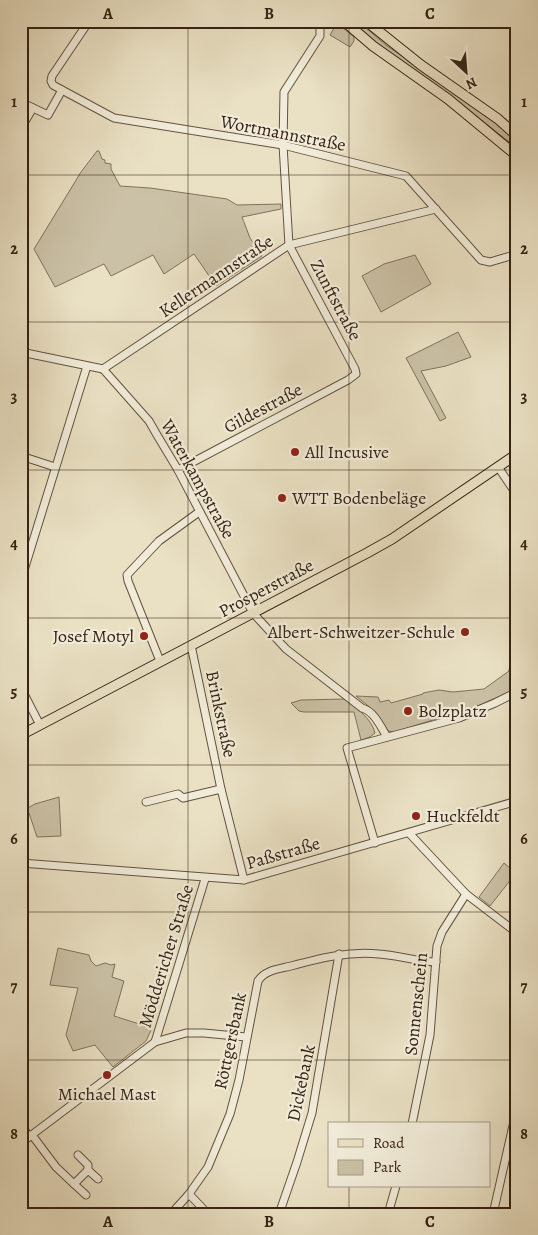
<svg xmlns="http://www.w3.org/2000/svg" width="538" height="1235" font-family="Alegreya,serif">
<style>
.green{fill:#cbc1a6;stroke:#80725d}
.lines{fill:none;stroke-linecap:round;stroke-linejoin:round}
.minor-casing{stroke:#635240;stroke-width:9}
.major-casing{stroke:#362214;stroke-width:11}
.minor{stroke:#f1ecd9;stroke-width:7}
.major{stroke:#eae1c4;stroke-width:9}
.grid{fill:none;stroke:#362214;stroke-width:1;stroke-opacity:0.55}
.poi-dot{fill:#8f2418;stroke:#f1ecd9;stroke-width:2}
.labels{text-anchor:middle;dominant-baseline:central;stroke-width:4.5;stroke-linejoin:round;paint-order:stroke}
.street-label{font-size:18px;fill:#362214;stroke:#f1ecd9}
.poi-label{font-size:18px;fill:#362214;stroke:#f1ecd9;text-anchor:start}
.neatline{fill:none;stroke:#362214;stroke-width:2}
.grid-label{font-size:16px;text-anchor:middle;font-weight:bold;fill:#362214}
</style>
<rect width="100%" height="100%" fill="#eae1c4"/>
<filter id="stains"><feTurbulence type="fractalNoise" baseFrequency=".004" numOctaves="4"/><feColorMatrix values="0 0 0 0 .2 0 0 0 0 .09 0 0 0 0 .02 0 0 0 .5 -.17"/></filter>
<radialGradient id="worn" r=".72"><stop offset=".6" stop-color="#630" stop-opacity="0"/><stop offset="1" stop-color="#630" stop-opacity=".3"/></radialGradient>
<g class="green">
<polygon points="350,21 358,21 387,46 440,81 489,117 517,140 517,148 455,100 373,41"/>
<polygon points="337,23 354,37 354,41 350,47 330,35"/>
<polygon points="97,151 99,151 102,159 105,160 105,163 111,164 111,169 120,186 150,188 227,199 237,205 281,204 281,209 242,217 250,238 262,256 216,286 194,254 164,274 153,255 111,276 104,264 55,287 34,249 81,172"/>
<polygon points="415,255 431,284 381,312 362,276 384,264"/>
<polygon points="458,332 471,357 446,366 421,371 446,418 440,421 406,358"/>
<polygon points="517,662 517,688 478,706 394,732 388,731 372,709 356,696 378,697 380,702 389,700 391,703 423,694 423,693 439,690 453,692 484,689 509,671 509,669"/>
<path d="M346,699c10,9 26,20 29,34l-5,4 -9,3 -7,-28h-50l-5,-1 -8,-8 10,-3z"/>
<polygon points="59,797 61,836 37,837 29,813 24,810 35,804"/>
<polygon points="504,863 516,873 490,906 479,897"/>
<polygon points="58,948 89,955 91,961 96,966 105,963 111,965 115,964 112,977 124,981 114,1016 152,1028 146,1041 113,1067 95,1045 73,1051 66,1035 78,988 50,985"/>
</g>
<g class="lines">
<g class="minor-casing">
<g id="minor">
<polyline points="89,21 52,76 51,81 53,85 62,90 114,118 283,145 406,176 481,260 490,262 517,254"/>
<polyline points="21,102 33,108"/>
<polyline points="21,128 33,108 48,115 62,90"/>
<polyline points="21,352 103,369 289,245 436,209"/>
<path d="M103,369l46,52 8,14 21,35 75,143 33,36 76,59c12,3 19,19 25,29"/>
<polyline points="21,456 55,467"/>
<polyline points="498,467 517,495"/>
<polyline points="178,470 348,380 356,374 355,369 289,245 283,145 284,92 320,36 320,27"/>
<polyline points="21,580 87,366"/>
<polyline points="191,645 221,789 244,880"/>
<polyline points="160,661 128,581 127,575 159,541 199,512"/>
<polyline points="21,688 40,725"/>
<polyline points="146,802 178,794 183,798 221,789"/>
<polyline points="409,833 466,894 517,933"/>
<polyline points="375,843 347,748 459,718 495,703 517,692"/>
<polyline points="21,863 244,880 517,801"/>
<polyline points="155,1042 186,1033 204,1033 246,1037"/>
<polyline points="21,1124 29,1137"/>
<polyline points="412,1124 430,1035 437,946 442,932 466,894"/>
<polyline points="32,1135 56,1167 74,1184 88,1170"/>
<polyline points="21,1143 155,1042 205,879"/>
<polyline points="78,1155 88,1165 88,1170 98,1179"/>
<polyline points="74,1184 86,1195"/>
<polyline points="189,1194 208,1214"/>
<path d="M171,1214l18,-20 19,-27 22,-53 9,-34 19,-99c7,-11 21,-12 33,-15 30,-8 57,-15 88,-12 19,1 38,8 57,8"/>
<polyline points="279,1214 297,1162 312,1113 339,954"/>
<polyline points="388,1214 396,1186"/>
<polyline points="493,1214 517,1108"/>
</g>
</g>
<g class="major-casing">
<g id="major">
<polyline points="344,21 373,46 448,99 517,156"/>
<polyline points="366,21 421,65 498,119 517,136"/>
<polyline points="21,735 367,553 392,539 517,454"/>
</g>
</g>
<use href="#minor" class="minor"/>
<use href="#major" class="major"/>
</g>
<path class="grid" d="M188,21v1193M349,21v1103M21,175h496M21,322h496M21,470h496M21,618h496M21,765h496M21,912h496M21,1060h496M349,1186v28"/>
<g class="poi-dot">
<circle cx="295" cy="452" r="5"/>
<circle cx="282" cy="498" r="5"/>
<circle cx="465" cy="632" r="5"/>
<circle cx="144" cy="636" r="5"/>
<circle cx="408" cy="711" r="5"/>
<circle cx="416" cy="816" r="5"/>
<circle cx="107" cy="1075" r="5"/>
</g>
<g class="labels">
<g class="street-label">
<text transform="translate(283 133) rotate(11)">Wortmannstraße</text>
<text transform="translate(216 276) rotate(-34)">Kellermannstraße</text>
<text transform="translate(336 300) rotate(62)">Zunftstraße</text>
<text transform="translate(263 408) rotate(-28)">Gildestraße</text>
<text transform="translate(198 479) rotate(61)">Waterkampstraße</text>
<text transform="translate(266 588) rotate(-28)">Prosperstraße</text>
<text transform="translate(221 714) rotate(78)">Brinkstraße</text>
<text transform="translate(283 853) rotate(-16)">Paßstraße</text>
<text transform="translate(166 956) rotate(-73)">Möddericher Straße</text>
<text transform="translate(416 1004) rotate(-84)">Sonnenschein</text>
<text transform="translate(230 1041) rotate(-78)">Röttgersbank</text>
<text transform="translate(301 1083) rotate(-78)">Dickebank</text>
</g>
<g class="poi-label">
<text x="305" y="452">All Incusive</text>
<text x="292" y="498">WTT Bodenbeläge</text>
<text x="455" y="632" text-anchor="end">Albert-Schweitzer-Schule</text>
<text x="134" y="636" text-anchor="end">Josef Motyl</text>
<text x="418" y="711">Bolzplatz</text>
<text x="426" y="816">Huckfeldt</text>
<text x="107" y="1094" text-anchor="middle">Michael Mast</text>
</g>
</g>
<rect width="538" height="1235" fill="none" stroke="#eae1c4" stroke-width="55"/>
<rect x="328" y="1122" width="162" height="65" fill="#f1ecd9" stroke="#a69b8a"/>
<rect x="338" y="1139" width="25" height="8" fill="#eae1c4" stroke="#a69b8a"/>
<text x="373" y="1148" font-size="15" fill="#362214">Road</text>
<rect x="338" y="1160" width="25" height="15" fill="#cbc1a6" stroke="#a69b8a"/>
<text x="373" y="1172" font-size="15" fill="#362214">Park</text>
<g transform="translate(466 72) rotate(154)" stroke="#f1ecd9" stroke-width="4" paint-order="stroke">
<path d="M0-4L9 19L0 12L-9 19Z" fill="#362214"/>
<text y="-8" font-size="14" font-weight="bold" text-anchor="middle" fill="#362214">N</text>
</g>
<rect x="28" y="28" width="482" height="1180" class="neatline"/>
<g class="grid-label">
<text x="108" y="19">A</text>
<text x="269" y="19">B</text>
<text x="430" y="19">C</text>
<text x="14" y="107">1</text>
<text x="524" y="107">1</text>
<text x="14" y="254">2</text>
<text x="524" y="254">2</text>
<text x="14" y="402">3</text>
<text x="524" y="402">3</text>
<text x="14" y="549">4</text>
<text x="524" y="549">4</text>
<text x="14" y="697">5</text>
<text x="524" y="697">5</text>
<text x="14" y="844">6</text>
<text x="524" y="844">6</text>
<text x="14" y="992">7</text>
<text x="524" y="992">7</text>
<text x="14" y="1139">8</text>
<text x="524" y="1139">8</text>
<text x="108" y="1227">A</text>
<text x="269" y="1227">B</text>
<text x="430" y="1227">C</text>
</g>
<rect width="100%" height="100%" filter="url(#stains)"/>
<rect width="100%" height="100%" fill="url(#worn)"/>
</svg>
